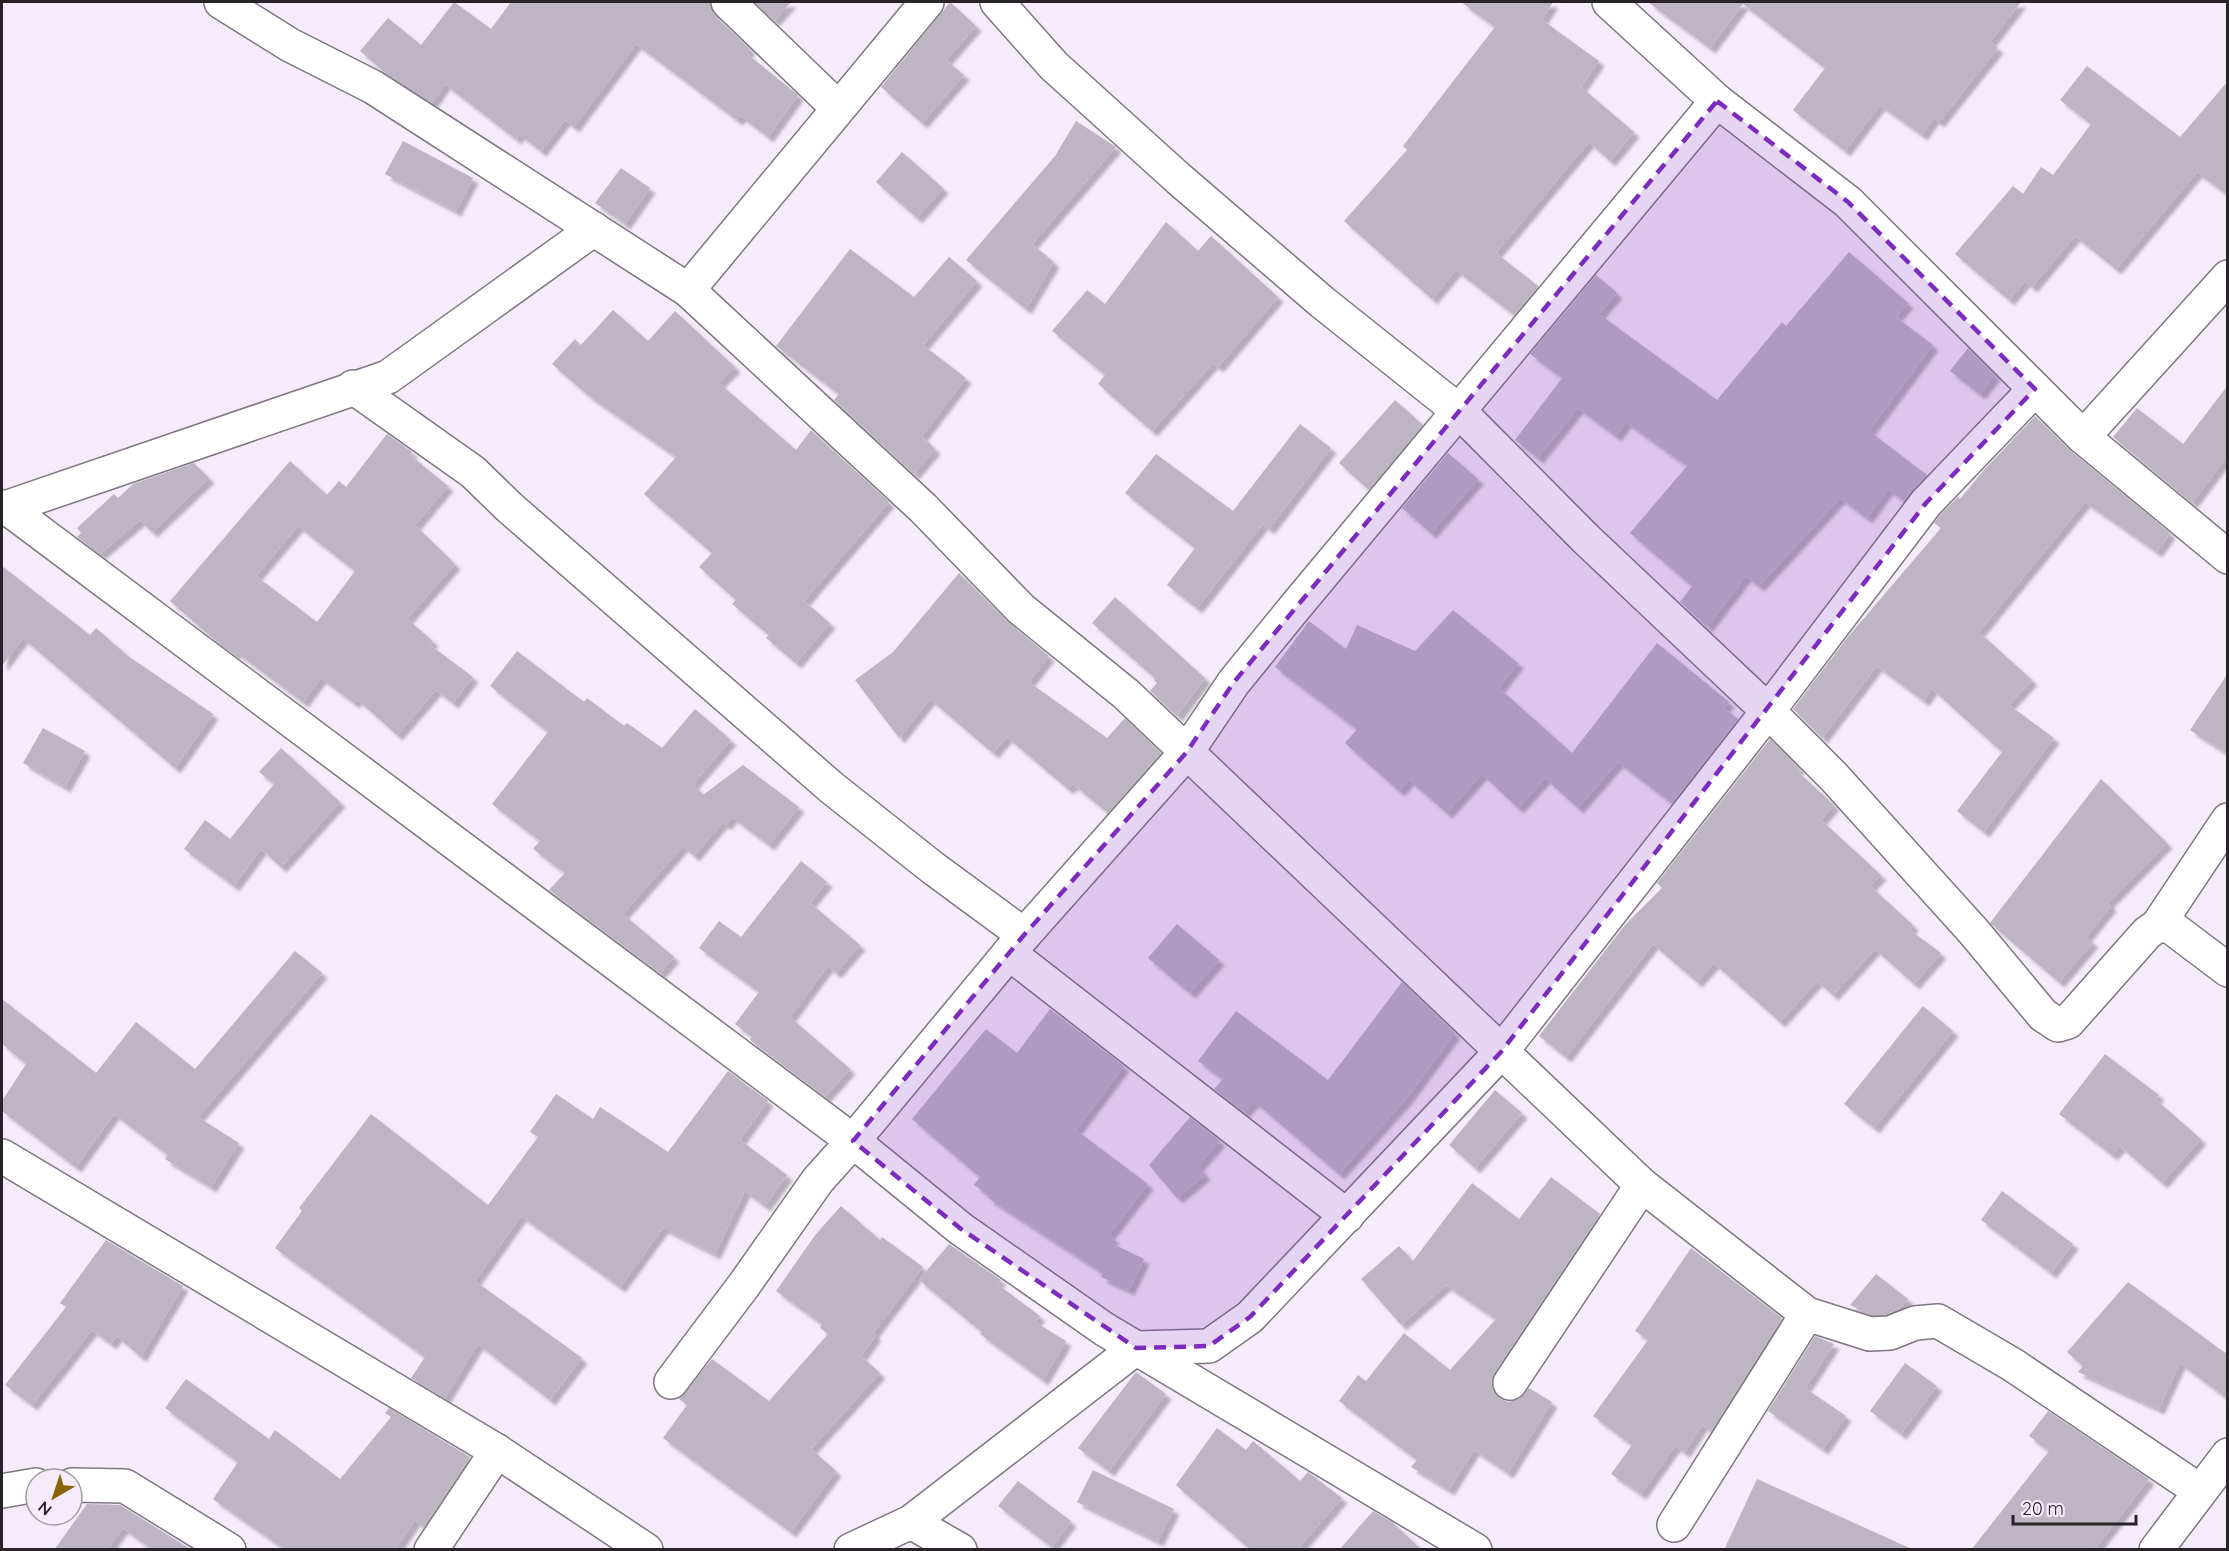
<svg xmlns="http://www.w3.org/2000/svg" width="2229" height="1551" font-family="Quicksand,sans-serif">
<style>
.building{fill:#bdb5c3;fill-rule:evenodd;filter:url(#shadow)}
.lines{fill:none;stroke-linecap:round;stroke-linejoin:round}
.minor-casing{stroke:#7f7683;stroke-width:36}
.minor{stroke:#fff;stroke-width:33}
.marked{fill:#7b2cbf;fill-opacity:0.2;stroke:#7b2cbf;stroke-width:4.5;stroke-dasharray:12 8;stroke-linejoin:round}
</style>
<defs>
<filter id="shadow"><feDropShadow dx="5.5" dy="5.5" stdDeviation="1.5" flood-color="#0004"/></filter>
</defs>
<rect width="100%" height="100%" fill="#f5ebfa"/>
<g class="building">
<polygon points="454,2 491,29 511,2 710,2 715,16 750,49 746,53 798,95 768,137 741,116 737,120 636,44 574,127 565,120 541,151 519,134 516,139 445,84 432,103 388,75 360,51 388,18 421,45"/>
<polygon points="754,2 791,2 774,21"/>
<polygon points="950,2 976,26 946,60 964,75 922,123 881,87"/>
<polygon points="1461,2 1553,2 1542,20 1599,61 1581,87 1634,132 1610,161 1589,142 1496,253 1538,286 1514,315 1456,270 1432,299 1344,221 1407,150 1403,146 1495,27"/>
<polygon points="1648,2 2021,2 1990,42 1998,48 1939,122 1934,118 1922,135 1880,105 1845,151 1793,110 1825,68 1743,4 1710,48"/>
<polygon points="2087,66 2180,137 2228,81 2228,195 2197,172 2116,269 2075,236 2032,287 2025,281 2009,300 1955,254 2013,186 2023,194 2041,167 2053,175 2091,124 2060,100"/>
<polygon points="1076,121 1116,147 1032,244 1054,262 1026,309 966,260 1055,156"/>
<polygon points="403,141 473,178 456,211 385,174"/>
<polygon points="902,152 943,188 917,218 876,182"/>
<polygon points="621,168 650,188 625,224 595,203"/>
<polygon points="1166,222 1198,251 1211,236 1278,297 1218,367 1213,363 1152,431 1098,384 1105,375 1052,331 1087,290 1105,304"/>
<polygon points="850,249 914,297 949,257 977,281 923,345 966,378 922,436 935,449 914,474 834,400 839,394 776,346"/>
<polygon points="1849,252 1908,303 1896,317 1933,345 1869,431 1927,475 1904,501 1888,489 1867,518 1840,498 1759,586 1746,576 1707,627 1680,602 1692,586 1630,533 1687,466 1626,422 1616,436 1578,408 1538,458 1515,440 1562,378 1530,354 1596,275 1617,293 1599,314 1717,400 1782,322 1786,326"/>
<polygon points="613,310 648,341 675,311 735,367 719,383 796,450 811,430 889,502 804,601 830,623 796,663 766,638 769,635 732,604 736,600 699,567 712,553 644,494 676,457 589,396 552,364 575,339 581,345"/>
<polygon points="1968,348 1995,375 1980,394 1950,371"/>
<polygon points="2228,385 2228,455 2192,503 2113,437 2137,408 2183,444"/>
<polygon points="1395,400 1423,425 1369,490 1339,463"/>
<polygon points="2035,416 2071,451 2170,533 2157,552 2085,502 1979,632 2032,680 2009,705 2054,738 1984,832 1957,811 2002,752 1932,689 1924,701 1877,666 1822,738 1793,709 1847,638 1941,528 1934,523 1940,515 1958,497 1960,499 1983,471"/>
<polygon points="1300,424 1331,448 1269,529 1263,524 1197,608 1167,585 1195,548 1125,493 1156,454 1233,511"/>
<path d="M387,434l25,18 -2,3 38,31 -33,39 40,39 -48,55 26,22 -3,4 43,32 -20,26 -17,-13 -39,45 -40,-36 -3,4 -33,-25 -18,24 -67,-50 -2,2 -18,-13 -46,-40 120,-140 37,34 12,-14 7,6zM298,526l57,45 -38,51 -61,-46z"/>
<polygon points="1448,453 1478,479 1431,533 1402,508"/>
<polygon points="194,463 209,478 152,532 140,520 100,554 77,537 81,533 77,528 114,494 118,498 133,484"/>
<polygon points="2,566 90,635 96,628 128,656 213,714 175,768 23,638 2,666"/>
<polygon points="959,573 1008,622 1049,656 1029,682 1107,738 1125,718 1161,753 1108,813 1073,784 1068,789 1007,737 993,753 930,699 899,738 855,680 893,652"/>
<polygon points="1115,597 1205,678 1177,716 1150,691 1157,683 1154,680 1155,678 1092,623"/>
<polygon points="1453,610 1518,663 1499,688 1572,753 1657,643 1729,702 1724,708 1738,719 1672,803 1618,762 1578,808 1545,778 1518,808 1482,774 1447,813 1409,780 1399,791 1345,743 1357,729 1275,667 1309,621 1346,649 1357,625 1415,651"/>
<polygon points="517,651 584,702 587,698 624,726 627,723 662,748 695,709 731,740 693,784 703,795 743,765 799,807 769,845 732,817 726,825 723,822 694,856 683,846 623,914 674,957 660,973 549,890 565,873 533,849 540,841 492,804 548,732 490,686"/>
<polygon points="2228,673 2228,754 2190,730"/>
<polygon points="43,728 85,751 65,787 23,763"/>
<polygon points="1770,739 1799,768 1797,771 1834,805 1821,820 1881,875 1870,886 1913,925 1910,930 1941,953 1914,984 1875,949 1833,995 1817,981 1780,1022 1714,963 1697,982 1653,944 1566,1057 1539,1036 1625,925 1662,888 1657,883"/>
<polygon points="281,748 340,802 281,867 261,849 234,886 184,849 205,820 230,839 274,784 259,772"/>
<polygon points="2101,779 2167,843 2108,903 2111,906 2086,937 2093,942 2059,982 1990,923"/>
<polygon points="801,861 827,882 810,903 860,945 836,973 828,966 790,1017 850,1069 825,1097 750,1040 752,1037 735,1024 759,992 699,948 719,921 741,937"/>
<polygon points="1177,924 1219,960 1190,993 1148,958"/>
<polygon points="295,951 322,973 198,1117 239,1143 211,1187 165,1159 168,1155 114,1114 76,1167 2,1111 2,1101 26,1064 2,1044 2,999 96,1073 136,1022 195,1069"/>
<polygon points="1402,982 1455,1033 1407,1098 1339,1174 1254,1101 1244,1112 1214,1089 1223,1079 1198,1061 1236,1011 1328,1080"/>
<polygon points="1923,1006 1953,1031 1874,1128 1844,1104"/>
<polygon points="1050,1009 1124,1066 1076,1130 1148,1184 1109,1235 1114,1238 1111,1243 1144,1259 1129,1290 1101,1277 1103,1273 988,1198 989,1195 974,1185 980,1177 912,1119 986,1029 1017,1053"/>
<polygon points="2105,1054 2159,1095 2155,1099 2201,1139 2162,1183 2120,1146 2112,1155 2059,1114"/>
<polygon points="728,1071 768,1101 740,1140 787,1175 765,1206 745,1191 715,1254 663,1228 620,1287 521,1216 475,1281 582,1358 550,1400 478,1344 445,1398 411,1378 425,1357 275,1248 302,1211 299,1208 371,1114 488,1205 538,1137 530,1132 556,1094 593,1119 600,1107 668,1152"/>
<polygon points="1495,1090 1522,1113 1475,1168 1449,1145"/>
<polygon points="1190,1117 1220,1141 1198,1166 1205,1175 1177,1198 1149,1165"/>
<polygon points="1551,1177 1600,1214 1494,1373 1491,1382 1494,1392 1500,1399 1508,1402 1519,1399 1529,1388 1552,1402 1508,1473 1474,1450 1449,1490 1411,1467 1417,1460 1339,1401 1358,1375 1366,1381 1404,1333 1450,1370 1496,1319 1446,1285 1401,1325 1361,1279 1399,1246 1413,1261 1472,1183 1519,1219"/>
<polygon points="2002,1191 2073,1244 2051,1273 1981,1220"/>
<polygon points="841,1206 880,1240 882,1237 923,1267 873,1333 876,1335 861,1356 880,1373 811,1449 836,1471 791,1532 663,1438 687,1405 679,1399 712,1359 769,1401 828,1334 820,1328 822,1324 776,1291 816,1234"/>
<polygon points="106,1240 183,1286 141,1357 117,1336 111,1344 92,1330 32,1405 5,1385 66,1307 60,1303"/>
<polygon points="949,1244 1001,1280 997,1284 1040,1316 1035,1322 1066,1341 1043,1380 980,1334 982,1332 919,1280"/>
<polygon points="1691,1248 1782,1318 1711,1431 1702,1425 1685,1452 1675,1446 1641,1494 1611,1474 1632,1445 1593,1416 1648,1340 1635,1331"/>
<polygon points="1876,1274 1908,1299 1899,1309 1886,1314 1872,1315 1850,1305"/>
<polygon points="2128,1282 2228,1355 2228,1399 2180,1363 2159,1409 2078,1372 2083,1366 2067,1352"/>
<polygon points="1815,1336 1834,1344 1805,1388 1846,1416 1823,1449 1768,1411"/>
<polygon points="1905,1363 1937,1386 1901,1434 1870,1411"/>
<polygon points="1136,1372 1166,1394 1109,1471 1078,1448"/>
<polygon points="186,1379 269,1439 275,1430 340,1479 391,1417 385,1413 389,1408 470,1457 423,1528 415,1520 395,1550 286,1550 213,1499 238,1462 165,1408"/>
<polygon points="2048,1411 2149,1479 2094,1550 1971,1550 2049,1451 2029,1436"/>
<polygon points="1217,1428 1246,1450 1253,1441 1300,1481 1308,1472 1342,1498 1297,1550 1251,1550 1176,1485"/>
<polygon points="1093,1470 1174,1509 1158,1541 1077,1502"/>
<polygon points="1757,1479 1914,1550 1724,1550"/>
<polygon points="1018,1481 1071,1521 1052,1547 998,1506"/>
<polygon points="87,1504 120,1505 192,1550 153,1550 123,1528 107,1550 54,1550"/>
<polygon points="1373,1511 1392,1522 1422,1550 1339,1550"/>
</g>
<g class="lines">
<g class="minor-casing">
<g id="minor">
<polyline points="221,2 290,45 373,87 688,290 923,508 1021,609 1126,694 1642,1185 1807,1314 1870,1334 1890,1333 1915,1323 1938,1321 2013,1365 2200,1491"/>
<polyline points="728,2 837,107"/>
<polyline points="997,2 1054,66 1179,179 1322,302 1460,412 1585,538 1768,711 1834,777 1974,932 2043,1015 2058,1025 2068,1022 2147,933 2158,925 2171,927 2228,970"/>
<polyline points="1609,2 1717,101 1848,202 2083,437 2228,557"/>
<polyline points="688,290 927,2"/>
<polyline points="353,387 473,472 509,507 832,788 933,868 1024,935"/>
<polyline points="2083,437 2228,277"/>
<polyline points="6,507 853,1141 961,1229 1104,1329 1475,1550"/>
<polyline points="2,509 388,377 594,229"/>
<polyline points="2158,925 2228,820"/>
<polyline points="1009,953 1347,1216"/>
<polyline points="2,1156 497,1451 646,1550"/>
<polyline points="671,1382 744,1285 818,1180 853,1141 1024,935 1186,753 1234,682 1296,606 1717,101"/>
<polyline points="1510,1383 1642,1185"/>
<polyline points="72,1485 125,1486 229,1550"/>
<polyline points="2,1491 36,1485"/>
<polyline points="911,1522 960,1550"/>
<polyline points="1674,1525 1807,1314"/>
<polyline points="431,1550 497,1451"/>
<polyline points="851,1550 911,1522 1136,1348 1209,1346 1250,1317 1501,1052 1768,711 1926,503 2035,389"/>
<polyline points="2156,1550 2228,1455"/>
</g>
</g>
<use href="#minor" class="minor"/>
</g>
<path class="marked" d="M1717,101l131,101 187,187 -109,114 -425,549 -251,265 -41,29 -73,2 -175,-119 -108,-88 171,-206 162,-182 48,-71z"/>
<rect width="2229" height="1551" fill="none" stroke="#272329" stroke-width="6"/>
<g transform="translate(54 1497) rotate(219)"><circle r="28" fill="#f5ebfa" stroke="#a39ba6" stroke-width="1.5"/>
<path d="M0-4.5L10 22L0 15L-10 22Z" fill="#8c6405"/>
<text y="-9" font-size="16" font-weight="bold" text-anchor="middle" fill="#272329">N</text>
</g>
<path d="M2013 1515v9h123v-9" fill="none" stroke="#272329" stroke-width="3"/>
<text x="2022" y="1515" font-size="18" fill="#272329" stroke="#f5ebfa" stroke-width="4.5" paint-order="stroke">20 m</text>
</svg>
